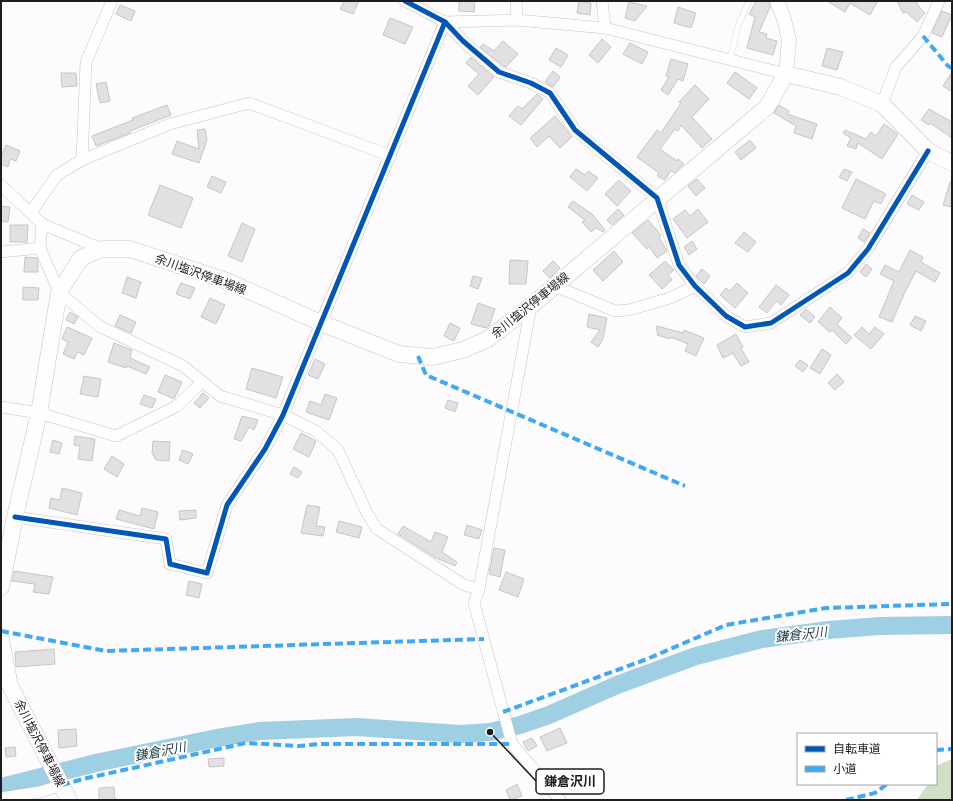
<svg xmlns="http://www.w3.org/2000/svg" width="953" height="801" font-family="'Golos Text','Noto Sans JP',sans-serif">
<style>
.forest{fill:#cfe0c4}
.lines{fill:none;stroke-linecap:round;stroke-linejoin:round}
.river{stroke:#9fcfe3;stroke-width:18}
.building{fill:#e3e0e4;stroke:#c7c5c8}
.service-casing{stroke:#c5c3c6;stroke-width:6}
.minor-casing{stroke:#c5c3c6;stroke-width:12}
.tertiary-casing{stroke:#c5c3c6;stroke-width:15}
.secondary-casing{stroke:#c5c3c6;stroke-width:17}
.service{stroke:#fffeff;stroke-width:5.5}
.minor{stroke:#fffeff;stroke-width:11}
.tertiary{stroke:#fffeff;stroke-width:14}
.secondary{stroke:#fffeff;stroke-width:16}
.quiet{stroke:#3fa9f5;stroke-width:4;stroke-dasharray:8 4;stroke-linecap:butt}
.cycleway-casing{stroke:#fff;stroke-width:8}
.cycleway{stroke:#0057b8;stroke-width:5}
.labels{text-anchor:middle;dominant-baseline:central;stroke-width:4;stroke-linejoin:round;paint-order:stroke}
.street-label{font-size:12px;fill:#1f1c20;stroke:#fff}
.water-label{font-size:13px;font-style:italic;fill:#1a3b47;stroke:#fff}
.leader{fill:none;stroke:#1f1c20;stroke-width:1.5}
.callout-dot{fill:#1f1c20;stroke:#fff;stroke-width:1.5}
.callout{fill:#fff;stroke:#1f1c20;stroke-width:1.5}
.callout-label{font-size:13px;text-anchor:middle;font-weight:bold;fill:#1f1c20}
</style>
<rect width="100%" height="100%" fill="#fdfbfe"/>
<polygon class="forest" points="952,759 952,800 917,800 928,784 936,784 936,766"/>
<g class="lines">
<polyline class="river" points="1,787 100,762 217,738 260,731 356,727 461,734 490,732 520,725 549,715 617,685 696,656 762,639 828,630 880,626 952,625"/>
</g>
<g class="building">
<polygon points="344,1 359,1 353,14 340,9"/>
<polygon points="459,1 475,1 474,12 459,11"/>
<polygon points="579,1 591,3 590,15 577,13"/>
<polygon points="756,1 769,1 770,7 759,32 767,34 766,38 777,41 773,55 747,48 755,17 749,14"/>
<polygon points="827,1 878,1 870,15 850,3 845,12"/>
<polygon points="897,1 916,1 920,8 925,13 917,22 906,12 903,13"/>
<polygon points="629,2 647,6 635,21 625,18"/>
<polygon points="120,5 135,11 131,21 116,14"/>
<polygon points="678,7 696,13 691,28 674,23"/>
<polygon points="942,11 952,15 942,37 932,33"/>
<polygon points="390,18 413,27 405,44 383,35"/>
<polygon points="602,39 611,47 598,63 589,55"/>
<polygon points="503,41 518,54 506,67 503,66 480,47 483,44 494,51"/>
<polygon points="630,43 648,52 642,64 623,54"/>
<polygon points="556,48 568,55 561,67 549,60"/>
<polygon points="827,48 843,52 837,70 822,66"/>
<polygon points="471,57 494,77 478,95 468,86 479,74 466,63"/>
<polygon points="671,59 688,64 683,81 678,79 668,95 661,90 669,77 666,76"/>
<polygon points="553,71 560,77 553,87 545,82"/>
<polygon points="735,72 757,88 749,99 727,83"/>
<polygon points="952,72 952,92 943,86"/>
<polygon points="61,73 76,73 77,86 62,87"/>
<polygon points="106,82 110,101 100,103 96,84"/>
<polygon points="695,85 709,99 692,117 712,139 702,148 681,125 678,131 675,129 660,149 677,161 678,159 684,164 674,173 671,170 665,180 657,176 659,173 637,157 657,130 661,133 681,103 679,102"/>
<polygon points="537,94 543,99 521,125 509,116 518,106 522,109"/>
<polygon points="167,105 171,115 130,131 130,133 96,146 92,136 133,120 132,118"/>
<polygon points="779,105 789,111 787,114 817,124 812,139 794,133 796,126 774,113"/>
<polygon points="929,109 952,122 952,138 930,123 929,125 921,120"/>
<polygon points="555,116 572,137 560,148 549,136 537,147 530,138"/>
<polygon points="884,124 898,134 882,159 858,143 856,149 847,146 851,138 843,133 845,130 866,139 871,132 876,136"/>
<polygon points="205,129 207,140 199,163 172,154 177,141 199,149 197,130"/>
<polygon points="750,140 756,148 741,160 735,152"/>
<polygon points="6,145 20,151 16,161 10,159 8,167 1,164 1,157"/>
<polygon points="576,169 585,175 588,171 598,178 587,191 570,177"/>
<polygon points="844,169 852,172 847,181 839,177"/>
<polygon points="212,176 226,182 221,193 207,187"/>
<polygon points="697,179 705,188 696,196 688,186"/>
<polygon points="856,179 886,194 881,204 874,201 865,219 842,208"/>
<polygon points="619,180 631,191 617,206 605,194"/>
<polygon points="950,182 952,182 952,207 943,205"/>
<polygon points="160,185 193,198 181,228 148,215"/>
<polygon points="912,195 924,202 919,210 907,204"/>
<polygon points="573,201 592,214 605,230 603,232 596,228 591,232 582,222 585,220 568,207"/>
<polygon points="1,206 10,207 8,222 1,221"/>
<polygon points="618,209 624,215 612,225 607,220"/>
<polygon points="698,209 708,222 687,238 673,219 685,210 690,216"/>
<polygon points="648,220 661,235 659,237 667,251 657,258 649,246 647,249 632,233"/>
<polygon points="242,223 255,229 242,262 228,256"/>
<polygon points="10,225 28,225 27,242 10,242"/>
<polygon points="863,229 870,233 864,242 858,238"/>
<polygon points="744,232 756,242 748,252 735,243"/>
<polygon points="692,241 697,249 689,255 684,247"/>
<polygon points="910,250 923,257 921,262 940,273 935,282 916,271 905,292 892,322 879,317 894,281 880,274 885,265 899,272"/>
<polygon points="614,251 623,262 603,281 593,270"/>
<polygon points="25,257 37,258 38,262 38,272 24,272"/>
<polygon points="510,260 528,261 526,284 509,284"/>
<polygon points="553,261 560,268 550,278 543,271"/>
<polygon points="665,261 674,270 668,275 672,280 662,289 649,275"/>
<polygon points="866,264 872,269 866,277 860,272"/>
<polygon points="702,269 710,276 704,284 696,276"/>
<polygon points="473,276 482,278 478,289 470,286"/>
<polygon points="127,277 141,282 136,298 122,293"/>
<polygon points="181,283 195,288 190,299 176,294"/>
<polygon points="737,283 748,293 735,308 720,295 726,288 730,291"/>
<polygon points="776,285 789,295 781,305 776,301 767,313 759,307"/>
<polygon points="23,287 39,288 38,300 23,300"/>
<polygon points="210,298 225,305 216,324 201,317"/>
<polygon points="478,303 495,309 489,326 486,328 471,324"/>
<polygon points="830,307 842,318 837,324 852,338 846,344 832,330 830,332 818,322"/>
<polygon points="806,309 815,317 810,323 800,315"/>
<polygon points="70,312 78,317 74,324 66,320"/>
<polygon points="589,314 607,318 603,339 598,347 591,342 600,330 587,327"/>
<polygon points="120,315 136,322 131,333 115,326"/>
<polygon points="915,316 926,321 921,331 910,325"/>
<polygon points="450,323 460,328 454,341 444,336"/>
<polygon points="657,326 683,333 684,330 704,338 696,356 685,351 688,344 671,337 670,339 657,335 658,331 656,330"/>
<polygon points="67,327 92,338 84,355 78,352 74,359 63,354 68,342 62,339"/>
<polygon points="862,327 869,334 875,327 884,334 871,349 854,335"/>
<polygon points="736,334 743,347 741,348 749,362 741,366 733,353 723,358 717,345"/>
<polygon points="114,343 132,350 130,358 150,367 146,374 127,366 126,368 108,362"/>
<polygon points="822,349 831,355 820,374 810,368"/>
<polygon points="315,359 325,364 318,379 308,375"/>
<polygon points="800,360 808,365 803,372 795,366"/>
<polygon points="252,368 283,377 276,398 246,389"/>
<polygon points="837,374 844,382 835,390 828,383"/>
<polygon points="165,375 182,382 174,399 158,392"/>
<polygon points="84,376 101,379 98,397 80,394"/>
<polygon points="203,393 209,398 200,408 194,403"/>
<polygon points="325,394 337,398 329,420 306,412 310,401 321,405"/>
<polygon points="144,395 156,399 152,408 140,404"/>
<polygon points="448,400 458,403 455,412 445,408"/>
<polygon points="242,416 258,420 254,430 249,427 241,441 234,439"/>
<polygon points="301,433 316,441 309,457 293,449"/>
<polygon points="75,436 95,439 92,461 78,459 80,446 74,445"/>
<polygon points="53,440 62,443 59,454 50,452"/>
<polygon points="153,441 170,442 169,461 156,460 152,453"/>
<polygon points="183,450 193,454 188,464 179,460"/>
<polygon points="112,456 124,464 117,477 104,469"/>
<polygon points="294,467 302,472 298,478 290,474"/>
<polygon points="62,488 82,493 77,515 49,508 51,498 60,500"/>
<polygon points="307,505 320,507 316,526 325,527 323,536 301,533"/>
<polygon points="142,508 158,512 154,529 116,519 119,510 140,516"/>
<polygon points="196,510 196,518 180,520 179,511"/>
<polygon points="339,521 362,527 359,538 336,532"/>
<polygon points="467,525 482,530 479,539 464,535"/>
<polygon points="403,526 431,542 435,532 448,537 442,552 457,562 455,566 434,557 398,534"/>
<polygon points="494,548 505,550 500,577 489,574"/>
<polygon points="14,571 53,577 49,594 33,592 35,584 12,581"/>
<polygon points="506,572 524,579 518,597 499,590"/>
<polygon points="189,581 202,584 199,598 186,595"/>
<polygon points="54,649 55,664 16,667 15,652"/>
<polygon points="560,728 567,743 547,751 540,737"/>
<polygon points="76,729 77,746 59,748 58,730"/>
<polygon points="532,738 537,746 528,751 523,742"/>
<polygon points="15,747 16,756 6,757 5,748"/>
<polygon points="224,758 224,766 209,767 208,759"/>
<polygon points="517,784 522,796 510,800 506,790"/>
<polygon points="114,787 115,800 99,800 99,788"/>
</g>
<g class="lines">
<g class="service-casing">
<polyline id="service" points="730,60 738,26 749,1"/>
</g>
<g class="minor-casing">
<g id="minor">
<polyline points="405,1 445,22 463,41 499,72 531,83 550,93 575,130 657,198 679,265 695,286 726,316 745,327 771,323 848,273 868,249 928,151"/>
<polyline points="516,1 517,20"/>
<polyline points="602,1 605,28"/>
<polyline points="445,22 517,20 605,28 786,74"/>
<polyline points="882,104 896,67 923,36 939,1"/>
<polyline points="82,160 86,62 112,1"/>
<polyline points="1,185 42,224 102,249"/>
<polyline points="31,212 57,175 82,160 170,124 249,103 391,156"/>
<polyline points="42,224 40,248 59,292 99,326 183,366 220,396 283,415 316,431 338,450 367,513 377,529 464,585 479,589"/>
<polyline points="1,252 40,248"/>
<polyline points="555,286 615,311 629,310 670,298 695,286"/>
<polyline points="531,306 479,589 474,603 512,744 560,800"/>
<polyline points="1,407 39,413 116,436 177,406 202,382"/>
<polyline points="15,517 166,539 170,564 207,573 227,505 265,449 283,415 445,22"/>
<polyline points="1,798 40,792 62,785"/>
</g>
</g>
<g class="tertiary-casing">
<polyline id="tertiary" points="777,1 784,19 789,40 786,74"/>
</g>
<g class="secondary-casing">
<g id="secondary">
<polyline points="1,587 15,517 39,413 59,292 81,258 102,249 130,249 227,281 321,323 399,354 432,357 463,350 488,339 531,306 767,107 786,74 841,87 882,104 928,151 952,163"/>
<polyline points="1,640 10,686 69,800"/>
</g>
</g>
<use href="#service" class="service"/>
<use href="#minor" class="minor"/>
<use href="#tertiary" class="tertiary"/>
<use href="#secondary" class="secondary"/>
<g class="quiet">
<polyline points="923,36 948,66 952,68"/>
<polyline points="418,356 426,375 685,486"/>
<polyline points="1,631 106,651 484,639"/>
<polyline points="503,712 647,659 726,625 826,608 952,604"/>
<polyline points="936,750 952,749"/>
<polyline points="62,785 83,779 246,743 299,746 320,744 512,744"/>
<polyline points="846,800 875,793 887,784"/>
</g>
<g class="cycleway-casing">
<g id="cycleway">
<polyline points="405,1 445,22 463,41 499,72 531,83 550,93 575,130 657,198 679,265 695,286 726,316 745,327 771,323 848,273 868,249 928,151"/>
<polyline points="15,517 166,539 170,564 207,573 227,505 265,449 283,415 445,22"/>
</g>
</g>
<use href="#cycleway" class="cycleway"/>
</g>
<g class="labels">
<g class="street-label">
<text transform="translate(201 274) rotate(20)">余川塩沢停車場線</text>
<text transform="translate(530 305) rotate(-39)">余川塩沢停車場線</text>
<text transform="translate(40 743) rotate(63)">余川塩沢停車場線</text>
</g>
<g class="water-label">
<text transform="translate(801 634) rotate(-6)">鎌倉沢川</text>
<text transform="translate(160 751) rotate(-11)">鎌倉沢川</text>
</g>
</g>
<path class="leader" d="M490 732L536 781"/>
<circle class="callout-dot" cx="490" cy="732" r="4"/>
<rect class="callout" x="536" y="769" width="68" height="25" rx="4"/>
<g class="callout-label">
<text x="570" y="786">鎌倉沢川</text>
</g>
<rect width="953" height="801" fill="none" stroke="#1f1c20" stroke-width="4"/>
<rect x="797" y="733" width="140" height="52" fill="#ffffff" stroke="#a5a4a6"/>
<rect x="805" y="746" width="20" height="6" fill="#0057b8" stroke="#a5a4a6"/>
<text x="833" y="753" font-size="12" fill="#1f1c20">自転車道</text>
<rect x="805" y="766" width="20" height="6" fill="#3fa9f5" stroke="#a5a4a6"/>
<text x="833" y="773" font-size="12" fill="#1f1c20">小道</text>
</svg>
